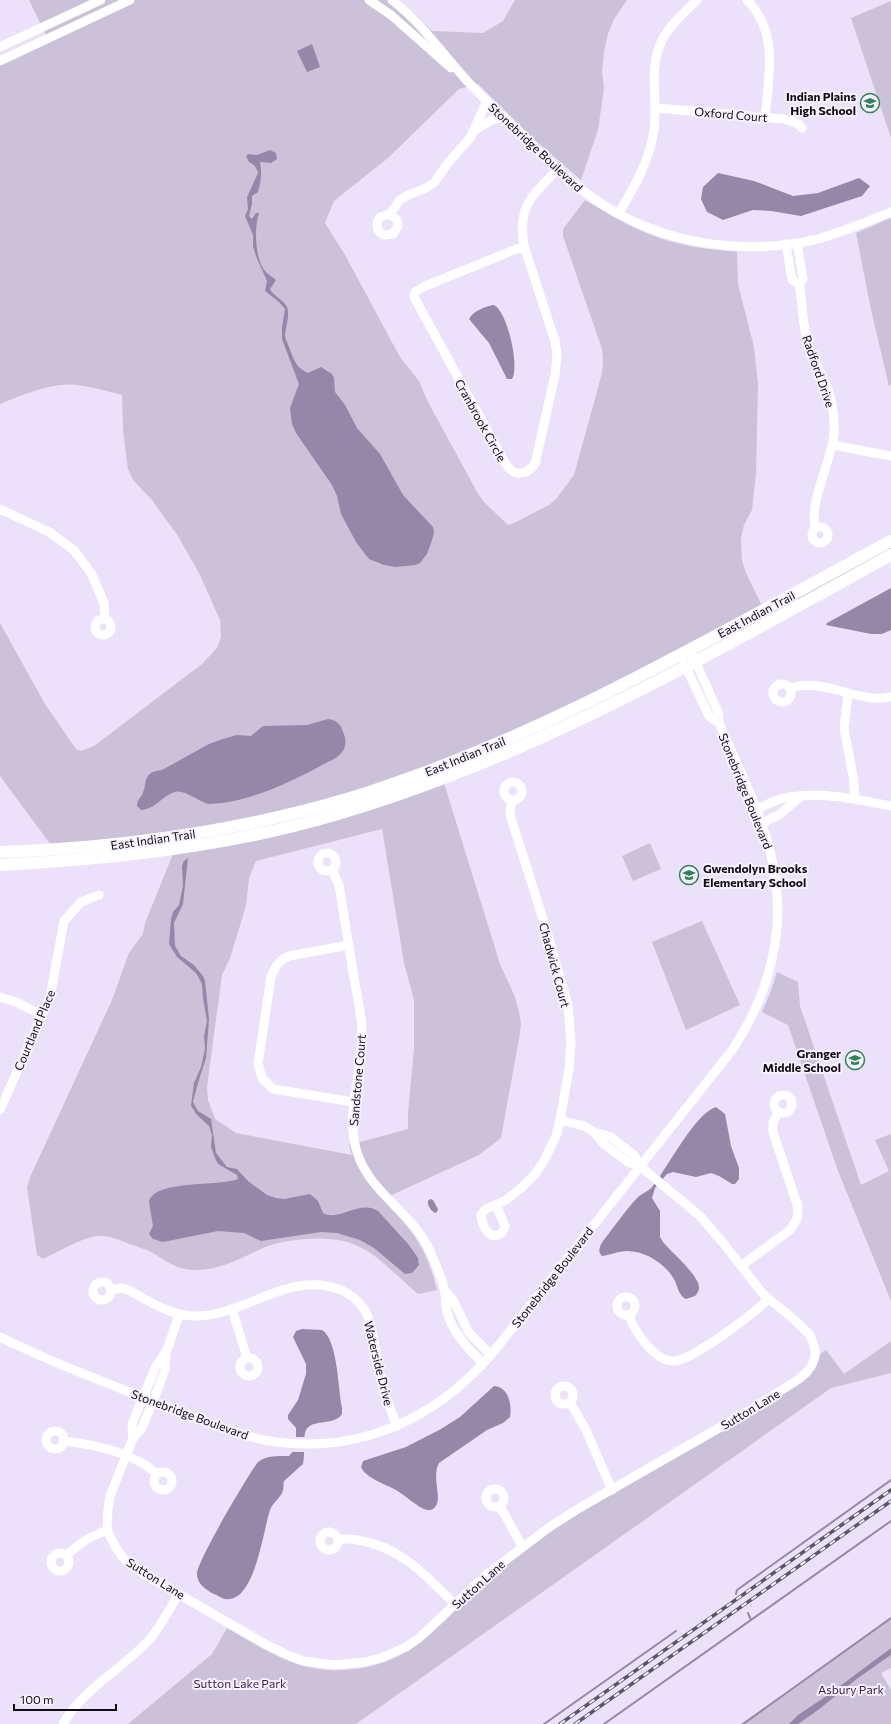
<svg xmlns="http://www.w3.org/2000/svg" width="891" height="1724" font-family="Commissioner,sans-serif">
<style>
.green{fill:#cbc1d8;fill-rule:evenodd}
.water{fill:#9587a8}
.pier{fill:#ece1fb}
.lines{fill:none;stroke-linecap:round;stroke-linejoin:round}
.stream{stroke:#9587a8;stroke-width:2}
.minor{stroke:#fff;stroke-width:9}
.major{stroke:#fff;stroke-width:12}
.rail-casing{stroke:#5c5565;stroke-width:3.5}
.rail{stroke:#f7f1fe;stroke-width:2;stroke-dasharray:6;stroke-linecap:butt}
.labels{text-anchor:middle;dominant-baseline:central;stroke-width:4;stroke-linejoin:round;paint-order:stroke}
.poi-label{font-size:12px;font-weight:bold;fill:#100b15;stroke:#f7f1fe;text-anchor:end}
.street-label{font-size:12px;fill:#100b15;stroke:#f7f1fe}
.park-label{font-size:12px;fill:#331d4a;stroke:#f7f1fe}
</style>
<rect width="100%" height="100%" fill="#ece1fb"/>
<g class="green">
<path d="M29,0h370l18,16 15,15 51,2 20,-12 12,-21h112l-13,19 -6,15 -4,17 -2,21 2,16 -6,42 -17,50 -45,-39 -58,-57 -19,5 -71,69 -54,43 -9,22 20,32 55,102 19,24 9,21 48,88 7,11 25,24 4,-1 37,-19 7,-6 18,-24 28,-102 1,-12 -1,-12 -39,-113v-7l22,-29c31,19 64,38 100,45 17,4 35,5 52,7l1,32 16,63 4,37 -2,90 -4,36 -8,15 -3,13 1,23 4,12 16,33 -147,79 -148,66 -125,45 -106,27 -54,8 -131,14 -51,-69v-153l45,81 31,45 5,2 13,-5 108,-82 15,-16 4,-11 -1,-17 -20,-45 -22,-39 -26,-36 -19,-20 -5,-11 -5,-39 -1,-35c-15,-4 -30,-8 -45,-10 -24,-3 -55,10 -77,19v-339l49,-23z"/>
<polygon points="891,1 891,138 851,18"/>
<polygon points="891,218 891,385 889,386 871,310 856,233"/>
<polygon points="891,545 891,551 730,637 774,609"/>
<path d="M444,783l56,181 15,33 4,15 2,12 -1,9 -19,105 -22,17 -96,44c29,31 44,49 54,91l-19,4c-39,-33 -54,-60 -111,-55 -15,1 -30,3 -44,9 -22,10 -45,23 -69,22 -16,0 -28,-9 -41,-17 -7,-4 -15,-6 -23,-9 -8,-3 -17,-7 -26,-8 -17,-2 -45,16 -61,23l-6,-4 -10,-68 4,-12 81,-175 17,-47 14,-19 2,-11 28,-69zM382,829l22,134 10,37v49l-6,64v16l-59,16 3,10 -116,-22 -21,-14 -7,-19 -1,-13 15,-112 8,-17 16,-52 3,-28 7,-17z"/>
<polygon points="650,843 661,869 633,881 622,856"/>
<polygon points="702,921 740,1005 686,1030 652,942"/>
<polygon points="777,972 798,982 800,1006 861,1185 889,1171 875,1140 891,1134 891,1301 838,1171 788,1025 762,1012 771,991"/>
<path d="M891,1341v32l-60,15 -475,336h-228l84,-70 15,-26c48,28 82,51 140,39 50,-10 78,-48 113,-81 84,-76 197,-124 293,-185l27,-18 19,-28 7,-5 18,24z"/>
<polygon points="891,1619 891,1648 874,1661 877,1665 891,1655 891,1668 881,1673 891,1690 891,1724 741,1724"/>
</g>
<g class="water">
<polygon points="312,44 320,67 307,72 297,51"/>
<path d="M270,150l6,3 1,6 -6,4 -11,-1c2,11 1,20 -2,30l-6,4v8l-3,12 3,3 4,-6h3c-5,15 -4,43 5,57 3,4 9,7 12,10l-6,9c4,8 13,10 17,18 3,7 -1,20 -2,28 0,5 4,10 5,15 5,12 6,17 18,23l13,-6 11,7 2,4 1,14 10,13 12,23 23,26 23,41 30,32 1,6 -3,10 -4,11 -7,9 -5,2 -19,2 -12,-2 -15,-6 -13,-17 -15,-28 -4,-18 -5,-11 -36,-52 -4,-9 -2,-16 9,-24 -17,-45v-12l3,-18 -6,-7 -14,-11 2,-10 -11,-25 -3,-10v-11l-8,-19 3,-7 -1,-12 11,-24c-2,-6 -3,-8 -9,-11l-3,-6 2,-2 9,1z"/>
<polygon points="718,173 754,181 793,196 818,193 859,178 870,186 862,196 801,216 771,211 753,210 723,220 707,212 701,199 703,187"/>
<path d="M494,305c13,6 26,61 18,74h-5l-18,-36 -20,-24c4,-8 17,-13 25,-14z"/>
<polygon points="891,588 891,630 882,634 871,634 826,625 827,623"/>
<path d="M328,719c8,1 13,5 15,13 3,6 4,14 -1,20 -5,7 -13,9 -20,13 -31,17 -65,33 -100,38 -4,0 -9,1 -12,1 -11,-1 -25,-15 -35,-12 -12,3 -19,17 -34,18l-4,-4c0,-5 2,-7 5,-11 6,-11 -1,-23 20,-25l47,-26 14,-5 14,-4 14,1 12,-10 44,-1z"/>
<path d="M188,858l-5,46 -9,19 1,23 6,10 13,9 9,11 2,5 4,38 -3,39 -8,25 -5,19 5,9 13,8 5,34 11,14 10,2 12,13 18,13 9,3 8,1 26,-5 8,7 5,12c16,9 37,-14 55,-2l31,34 9,13 1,7 -7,8 -7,1 -31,-26 -14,-8 -23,-7 -16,-1 -60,9 -17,-8 -26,-2 -55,11 -10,-3 -4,-5 4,-8 -4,-24c5,-23 71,-15 89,-23l-1,-4 -19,-11 -3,-6 -4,-11 1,-12 -3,-9 -12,-11 -6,-9 3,-23 7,-16 4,-18 -1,-13 3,-15 -4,-23 -1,-14 -6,-11 -19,-16 -8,-13 2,-25 2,-7 6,-7 4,-19 -1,-20 2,-5z"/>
<path d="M716,1107l9,7 6,32 8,22v11l-4,5h-3l-13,-8 -8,-3 -15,4 -23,-5 -6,2 -12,14 -3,10 8,13v26l3,5c8,10 37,34 36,46 0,3 -2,6 -4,8l-9,3c-7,-3 -8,-11 -11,-18 -9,-17 -29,-30 -48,-30 -9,0 -16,4 -25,5 -5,-5 -2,-10 1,-15 11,-14 22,-30 34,-43 5,-5 11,-6 15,-11 15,-18 43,-74 64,-80z"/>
<path d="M430,1199l3,1 5,9 -1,3 -2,1c-4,-2 -8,-8 -7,-12z"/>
<path d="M302,1329l20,1c16,10 16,60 20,78v6c-8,13 -33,3 -37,19 -2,10 0,21 -2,31l-19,17c-1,3 0,6 -1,9 -1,7 -11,13 -13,20 -7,20 -15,94 -45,89 -4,-1 -8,-4 -11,-5 -8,-4 -17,-10 -17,-20 -1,-11 51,-99 61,-112 9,-7 20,-6 31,-6l7,-8v-20l-8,-9v-4l10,-15 8,-26v-10l-13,-27 3,-6z"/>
<path d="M494,1386c15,1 18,19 16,31l-7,6 -16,7 -48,33c-8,15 4,36 -4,44 -2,3 -5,3 -8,3 -9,-2 -22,-15 -31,-20 -9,-5 -19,-8 -27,-14 -4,-3 -6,-5 -8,-9l2,-6 43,-14 35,-18 19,-12z"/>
<polygon points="891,1648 891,1655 858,1678 818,1710 798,1724 789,1724 798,1715 828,1695"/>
</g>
<polygon class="pier" points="295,1437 307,1437 306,1452 293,1452"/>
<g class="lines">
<g class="stream">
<polyline points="736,1594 737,1590 891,1480"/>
<polyline points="748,1613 751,1620"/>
<polyline points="544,1724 676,1631"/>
<polyline points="604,1724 891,1521"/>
<polyline points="743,1724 891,1618"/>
</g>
<g class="minor">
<polyline points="369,0 391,15 451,68"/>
<path d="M392,0c31,24 52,56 78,84 16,17 33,33 50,49 30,30 60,60 97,80 59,33 133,41 197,27 27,-7 52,-18 77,-28"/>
<path d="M747,0c32,32 22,76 18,117"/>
<polyline points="0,47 101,0"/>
<polyline points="0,61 130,0"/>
<polyline points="656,108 784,119 797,123 802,128"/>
<polyline points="474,130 494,119 505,118"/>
<path d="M390,214l7,6 1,6 -5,8 -9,1c-8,-4 -9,-11 -4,-18l10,-3 10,-14 6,-4 20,-8 8,-5 14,-20 22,-25 17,-37"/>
<path d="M618,214c16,-26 32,-54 36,-84 4,-28 -5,-59 6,-85 7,-18 24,-32 37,-45"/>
<polyline points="797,243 803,279 799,284"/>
<polyline points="786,244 792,280 799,284"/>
<path d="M524,246l31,95 2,14 -2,20 -20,89c-10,12 -21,13 -30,-1l-91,-166 1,-5 8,-5z"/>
<path d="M524,246c-7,-40 8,-50 33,-76"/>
<path d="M799,284c4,20 3,41 9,60 3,13 10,24 16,36 8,17 11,35 10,53 -1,24 -27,74 -18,94"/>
<polyline points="833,445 891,456"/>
<polyline points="0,509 49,532 74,550 91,573 104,603 105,619"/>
<circle cx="820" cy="535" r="8"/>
<circle cx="103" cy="627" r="8"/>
<polyline points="683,661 709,716 719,723"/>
<circle cx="782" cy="693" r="9"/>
<path d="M790,688c36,-11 66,16 101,9"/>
<polyline points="848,693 844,728 853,776 855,798"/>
<circle cx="513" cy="791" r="9"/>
<path d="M756,809c9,-3 19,-9 28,-11 36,-7 72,1 107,8"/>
<polyline points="762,823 780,814 801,796"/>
<circle cx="327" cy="862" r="9"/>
<path d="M332,870l7,15c5,31 10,62 15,93 3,17 7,34 8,51 2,42 -19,85 -4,126 13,38 55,59 72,96 5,12 11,25 14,37 2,8 1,16 3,24 6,21 20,36 36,51"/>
<path d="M349,945l-60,11c-10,4 -14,11 -18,21l-13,87 4,14 11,11 81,13"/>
<polyline points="0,997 16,1002 42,1015"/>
<circle cx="783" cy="1104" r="9"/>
<polyline points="0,1110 50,997 64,921 81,902 99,895"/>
<polyline points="560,1120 584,1126 594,1132 611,1137 634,1155 640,1166"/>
<path d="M496,1205l9,21 -3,7c-12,9 -20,-7 -21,-18l5,-6 20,-9 15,-12 14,-14 9,-13 12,-25 4,-16 9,-51 2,-27 -3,-37 -20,-70 -37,-117 -1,-6 2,-12"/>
<polyline points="741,1266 790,1230 797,1219 798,1207 773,1132 773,1123 778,1112"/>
<circle cx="102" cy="1291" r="9"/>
<polyline points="444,1289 453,1300 469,1333 491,1355"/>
<path d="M111,1290l11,-2 6,2c22,11 40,25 66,26 51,1 95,-47 147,-26 9,4 17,10 23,19 10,16 11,46 16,65 4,18 10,35 17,52"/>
<circle cx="626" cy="1306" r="9"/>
<polyline points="232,1309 247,1358"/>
<polyline points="179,1315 167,1350 156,1366 132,1424 133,1438 110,1496 108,1509 107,1530 115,1546 124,1559 142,1573 265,1644 290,1656 303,1661 334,1665 365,1662 381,1658 406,1647 419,1638 486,1575 551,1526 581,1507 752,1409 799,1379 807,1372 812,1365 815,1357 815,1349 810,1335 797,1322 763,1294 724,1244 700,1216 640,1166 629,1163 604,1144 594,1132"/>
<path d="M629,1315c5,16 26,47 45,46 19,-1 79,-47 94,-62"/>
<path d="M0,1337c9,5 20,9 30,14 30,14 61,26 92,38 24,10 49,19 73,29 23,8 45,17 69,22 90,16 168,-18 227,-85l242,-306c41,-63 56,-129 36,-202 -11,-41 -33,-85 -50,-124l-1,-11 -25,-56"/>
<circle cx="249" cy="1367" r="9"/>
<circle cx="564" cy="1395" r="9"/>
<polyline points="570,1402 586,1430 612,1490"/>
<circle cx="55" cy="1440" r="9"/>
<polyline points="133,1438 142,1428 157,1391 165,1370 166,1352"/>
<path d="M64,1441c31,4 69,11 93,33"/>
<circle cx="163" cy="1481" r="9"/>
<circle cx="495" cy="1498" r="9"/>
<polyline points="500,1506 522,1546"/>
<circle cx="329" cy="1541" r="9"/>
<path d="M338,1540c9,-2 16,-1 24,1 42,8 64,36 93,63"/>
<circle cx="60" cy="1562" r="9"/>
<polyline points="66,1555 87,1539 107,1530"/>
<path d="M63,1724c20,-35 58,-54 86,-84 12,-13 20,-31 30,-46"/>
</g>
<g class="major">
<path d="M0,852c119,-4 236,-20 350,-54 192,-59 365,-163 541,-257"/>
<path d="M0,865c99,-5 198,-15 294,-39 214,-54 405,-166 597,-271"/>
</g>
<g class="rail-casing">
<g id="rail">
<polyline points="560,1724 891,1490"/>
<polyline points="575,1724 891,1501"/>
</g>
</g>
<use href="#rail" class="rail"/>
</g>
<defs>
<g id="school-ring" transform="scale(1)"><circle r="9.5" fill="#f7f1fe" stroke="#328354" stroke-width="1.5"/><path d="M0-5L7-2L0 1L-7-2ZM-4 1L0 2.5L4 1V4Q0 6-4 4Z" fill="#328354"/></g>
</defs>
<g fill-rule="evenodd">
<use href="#school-ring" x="870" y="103"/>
<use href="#school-ring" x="689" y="875"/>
<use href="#school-ring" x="855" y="1060"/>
</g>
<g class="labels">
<g class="poi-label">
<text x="856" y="96">Indian Plains<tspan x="856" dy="14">High School</tspan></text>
<text x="703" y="868" text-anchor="start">Gwendolyn Brooks<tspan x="703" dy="14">Elementary School</tspan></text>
<text x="841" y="1053">Granger<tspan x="841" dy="14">Middle School</tspan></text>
</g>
<g class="street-label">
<text transform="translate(731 114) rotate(5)">Oxford Court</text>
<text transform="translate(536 147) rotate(43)">Stonebridge Boulevard</text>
<text transform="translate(819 371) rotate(71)">Radford Drive</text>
<text transform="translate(481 420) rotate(61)">Cranbrook Circle</text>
<text transform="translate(756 614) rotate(-28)">East Indian Trail</text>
<text transform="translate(465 756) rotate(-22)">East Indian Trail</text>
<text transform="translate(746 791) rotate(68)">Stonebridge Boulevard</text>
<text transform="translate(153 839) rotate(-8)">East Indian Trail</text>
<text transform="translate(555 965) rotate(75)">Chadwick Court</text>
<text transform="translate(34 1030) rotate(-67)">Courtland Place</text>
<text transform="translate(357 1080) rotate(-85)">Sandstone Court</text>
<text transform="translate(552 1277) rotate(-52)">Stonebridge Boulevard</text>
<text transform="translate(379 1363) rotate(76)">Waterside Drive</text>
<text transform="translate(750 1409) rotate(-31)">Sutton Lane</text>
<text transform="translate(190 1414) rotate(20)">Stonebridge Boulevard</text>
<text transform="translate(156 1578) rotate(32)">Sutton Lane</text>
<text transform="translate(478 1584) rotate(-42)">Sutton Lane</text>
</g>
<g class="park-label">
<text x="240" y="1683">Sutton Lake Park</text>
<text x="851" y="1689">Asbury Park</text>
</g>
</g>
<path d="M14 1704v6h102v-6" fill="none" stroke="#100b15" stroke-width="2"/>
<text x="20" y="1704" font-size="12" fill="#100b15" stroke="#f7f1fe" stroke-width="3" paint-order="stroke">100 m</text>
</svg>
